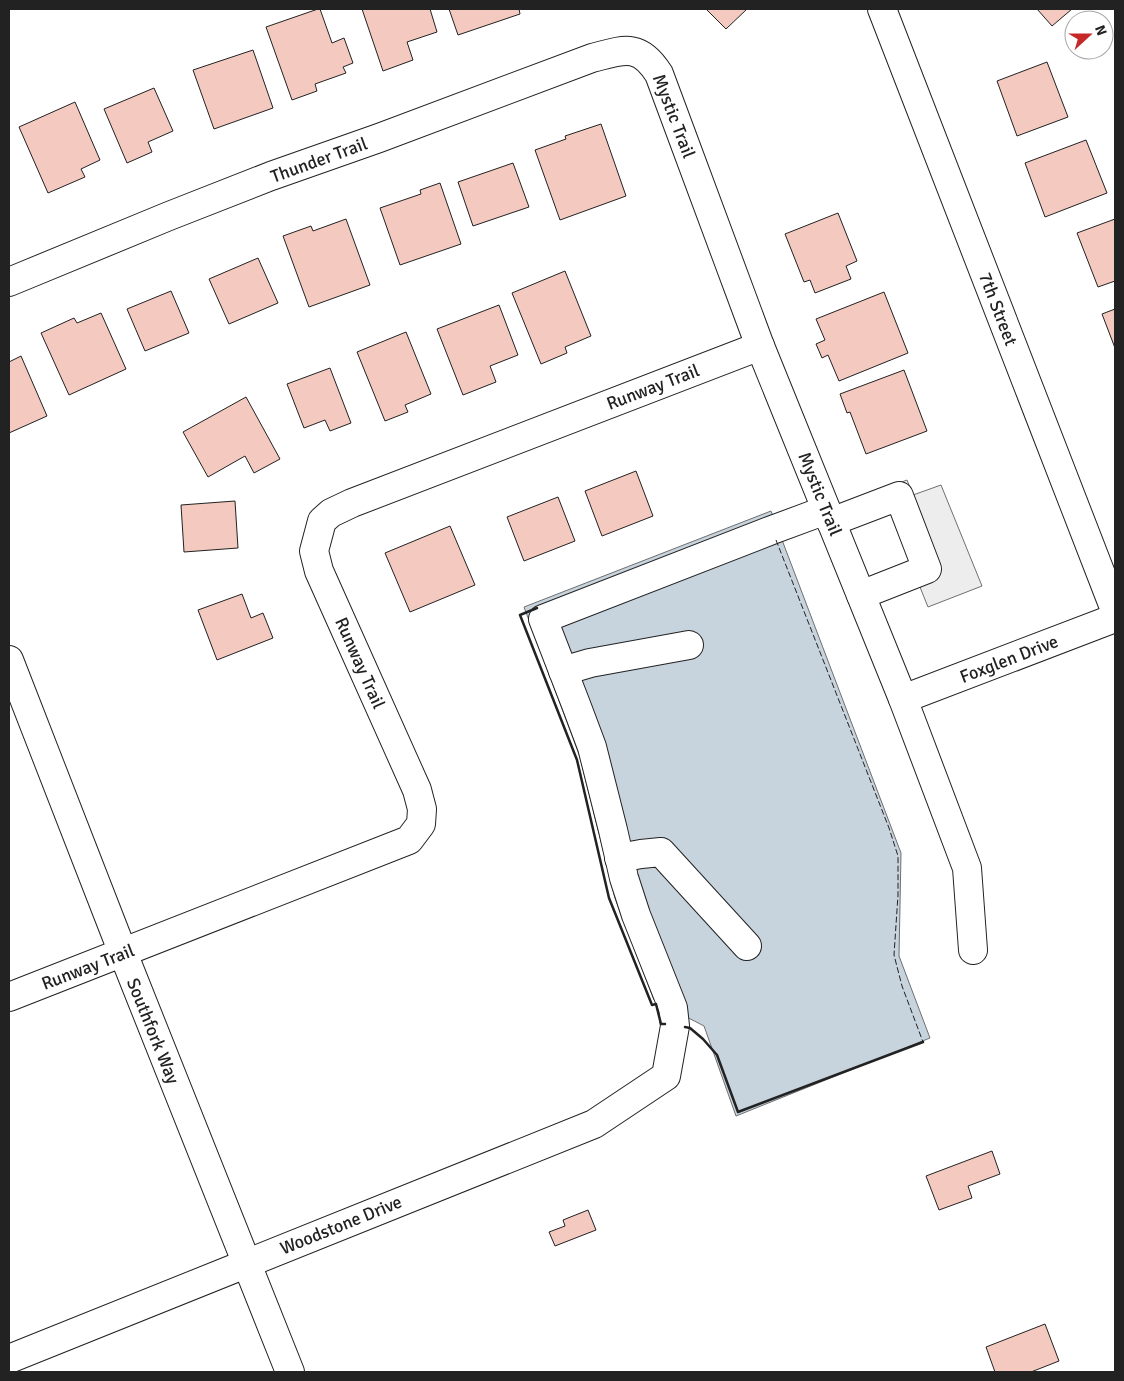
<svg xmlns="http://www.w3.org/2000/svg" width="1124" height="1381" font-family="Signika,sans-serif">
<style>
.parking{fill:#ededed;stroke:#6f6f6f}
.water{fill:#c7d3dd;stroke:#6f6f6f}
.building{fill:#f3c9c0;stroke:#222}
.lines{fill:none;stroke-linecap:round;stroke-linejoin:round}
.minor-casing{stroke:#222;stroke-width:30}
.minor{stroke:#fff;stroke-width:28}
.fence{stroke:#222;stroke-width:1;stroke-dasharray:6 2.5;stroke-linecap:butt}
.wall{stroke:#222;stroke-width:2.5}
.labels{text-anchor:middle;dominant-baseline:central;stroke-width:4;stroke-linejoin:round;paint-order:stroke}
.street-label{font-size:18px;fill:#222;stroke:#fff}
</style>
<rect width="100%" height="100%" fill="#fff"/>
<polygon class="parking" points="907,480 913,495 941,485 982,586 928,607 881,490"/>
<polygon class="water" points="771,511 901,853 899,956 930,1038 736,1116 704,1026 654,1000 615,898 580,757 524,607"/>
<g class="building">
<polygon points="318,9 320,9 332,43 344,38 353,63 343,67 346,73 315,84 317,91 292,100 266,27"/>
<polygon points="362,9 430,9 437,32 407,42 413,60 383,71"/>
<polygon points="449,9 519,9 520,14 458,35"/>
<polygon points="706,9 747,9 726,29"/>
<polygon points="1037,9 1072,9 1052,26"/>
<polygon points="253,50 273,108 214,129 193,70"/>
<polygon points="1047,62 1068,117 1017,136 997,81"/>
<polygon points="154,88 173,131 148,142 152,152 127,163 104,109"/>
<polygon points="75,102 100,160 81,169 85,177 48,193 19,127"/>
<polygon points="601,124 626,196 560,220 535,150 566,139 565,136"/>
<polygon points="1086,140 1107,193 1045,217 1025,163"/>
<polygon points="513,163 529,207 473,226 458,182"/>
<polygon points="440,183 461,244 400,265 380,208 421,194 420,190"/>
<polygon points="838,213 857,261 846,266 851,279 815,293 810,280 804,282 785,234"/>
<polygon points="346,219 370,285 309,307 283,236 311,226 313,231"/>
<polygon points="1115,219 1115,281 1098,287 1077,233"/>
<polygon points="258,258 278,303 229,324 209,279"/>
<polygon points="565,271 591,336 565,347 567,353 541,364 512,293"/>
<polygon points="171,291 189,333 145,351 127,309"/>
<polygon points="884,292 908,353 839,381 828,355 822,358 816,344 825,340 816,319"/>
<polygon points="499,305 518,355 490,366 496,382 463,395 437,329"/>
<polygon points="1115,309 1115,348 1102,314"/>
<polygon points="101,313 126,369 69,395 41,333 74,318 77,323"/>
<polygon points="406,332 431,394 405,405 408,412 385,421 357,352"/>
<polygon points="21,356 47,416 9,433 9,362"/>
<polygon points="330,368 351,423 330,431 325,420 304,428 287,384"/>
<polygon points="904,370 927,431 866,454 850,412 847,413 840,394"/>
<polygon points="246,397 280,459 254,473 245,456 208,477 183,432"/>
<polygon points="636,471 653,516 602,536 585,491"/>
<polygon points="558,497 575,541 524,561 507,517"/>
<polygon points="235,501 238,548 184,552 181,505"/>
<polygon points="450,526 475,585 410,612 385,553"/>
<polygon points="242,594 251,618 263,613 273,638 217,660 198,610"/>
<polygon points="992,1151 1000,1174 968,1186 972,1198 939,1210 926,1176"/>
<polygon points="588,1210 596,1230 555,1246 549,1232 565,1226 563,1220"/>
<polygon points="1045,1324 1059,1361 1031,1372 995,1372 986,1347"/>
</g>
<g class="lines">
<g class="minor-casing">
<g id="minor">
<polyline points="882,9 1115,610"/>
<path d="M9,282l160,-66 102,-40 108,-38 213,-80c31,-8 47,-16 67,16l101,272 143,353 64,169 6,82"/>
<polyline points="831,522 899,496 927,569 861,595"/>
<polyline points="9,660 123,953 290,1372"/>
<polyline points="563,671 590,663 689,645"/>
<polyline points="903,699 1115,618"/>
<polyline points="619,858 641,854 661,852 747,946"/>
<polyline points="9,997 409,840 421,824 422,809 417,790 319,571 314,551 322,521 331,513 352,503 760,346"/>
<polyline points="9,1359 594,1124 666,1076 675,1026 673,1008 636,915 624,878 613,830 592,747 577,707 543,619 772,530 826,510"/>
</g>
</g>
<use href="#minor" class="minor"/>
<polyline class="fence" points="776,540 889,828 898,856 898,895 894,955 902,986 923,1042"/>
<g class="wall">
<polyline points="537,608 520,615 577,760 609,898 652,1005 656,1004 661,1024 665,1024"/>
<polyline points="685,1027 690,1028 703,1039 717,1055 738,1112 923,1042"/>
</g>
</g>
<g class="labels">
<g class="street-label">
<text transform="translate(674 116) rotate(69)">Mystic Trail</text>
<text transform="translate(319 160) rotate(-20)">Thunder Trail</text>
<text transform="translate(998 309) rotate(69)">7th Street</text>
<text transform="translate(653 387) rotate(-21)">Runway Trail</text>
<text transform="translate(820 494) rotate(68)">Mystic Trail</text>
<text transform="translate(1009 659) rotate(-21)">Foxglen Drive</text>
<text transform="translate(360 663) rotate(66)">Runway Trail</text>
<text transform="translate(88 967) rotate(-21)">Runway Trail</text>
<text transform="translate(153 1031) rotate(68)">Southfork Way</text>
<text transform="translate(341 1225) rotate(-22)">Woodstone Drive</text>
</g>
</g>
<rect width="1124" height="1381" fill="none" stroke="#222222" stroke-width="20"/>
<g transform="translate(1089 35) rotate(69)"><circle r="24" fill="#ffffff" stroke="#a7a7a7"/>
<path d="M0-4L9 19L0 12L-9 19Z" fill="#c62828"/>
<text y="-8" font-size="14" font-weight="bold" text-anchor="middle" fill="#222222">N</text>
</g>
</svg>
